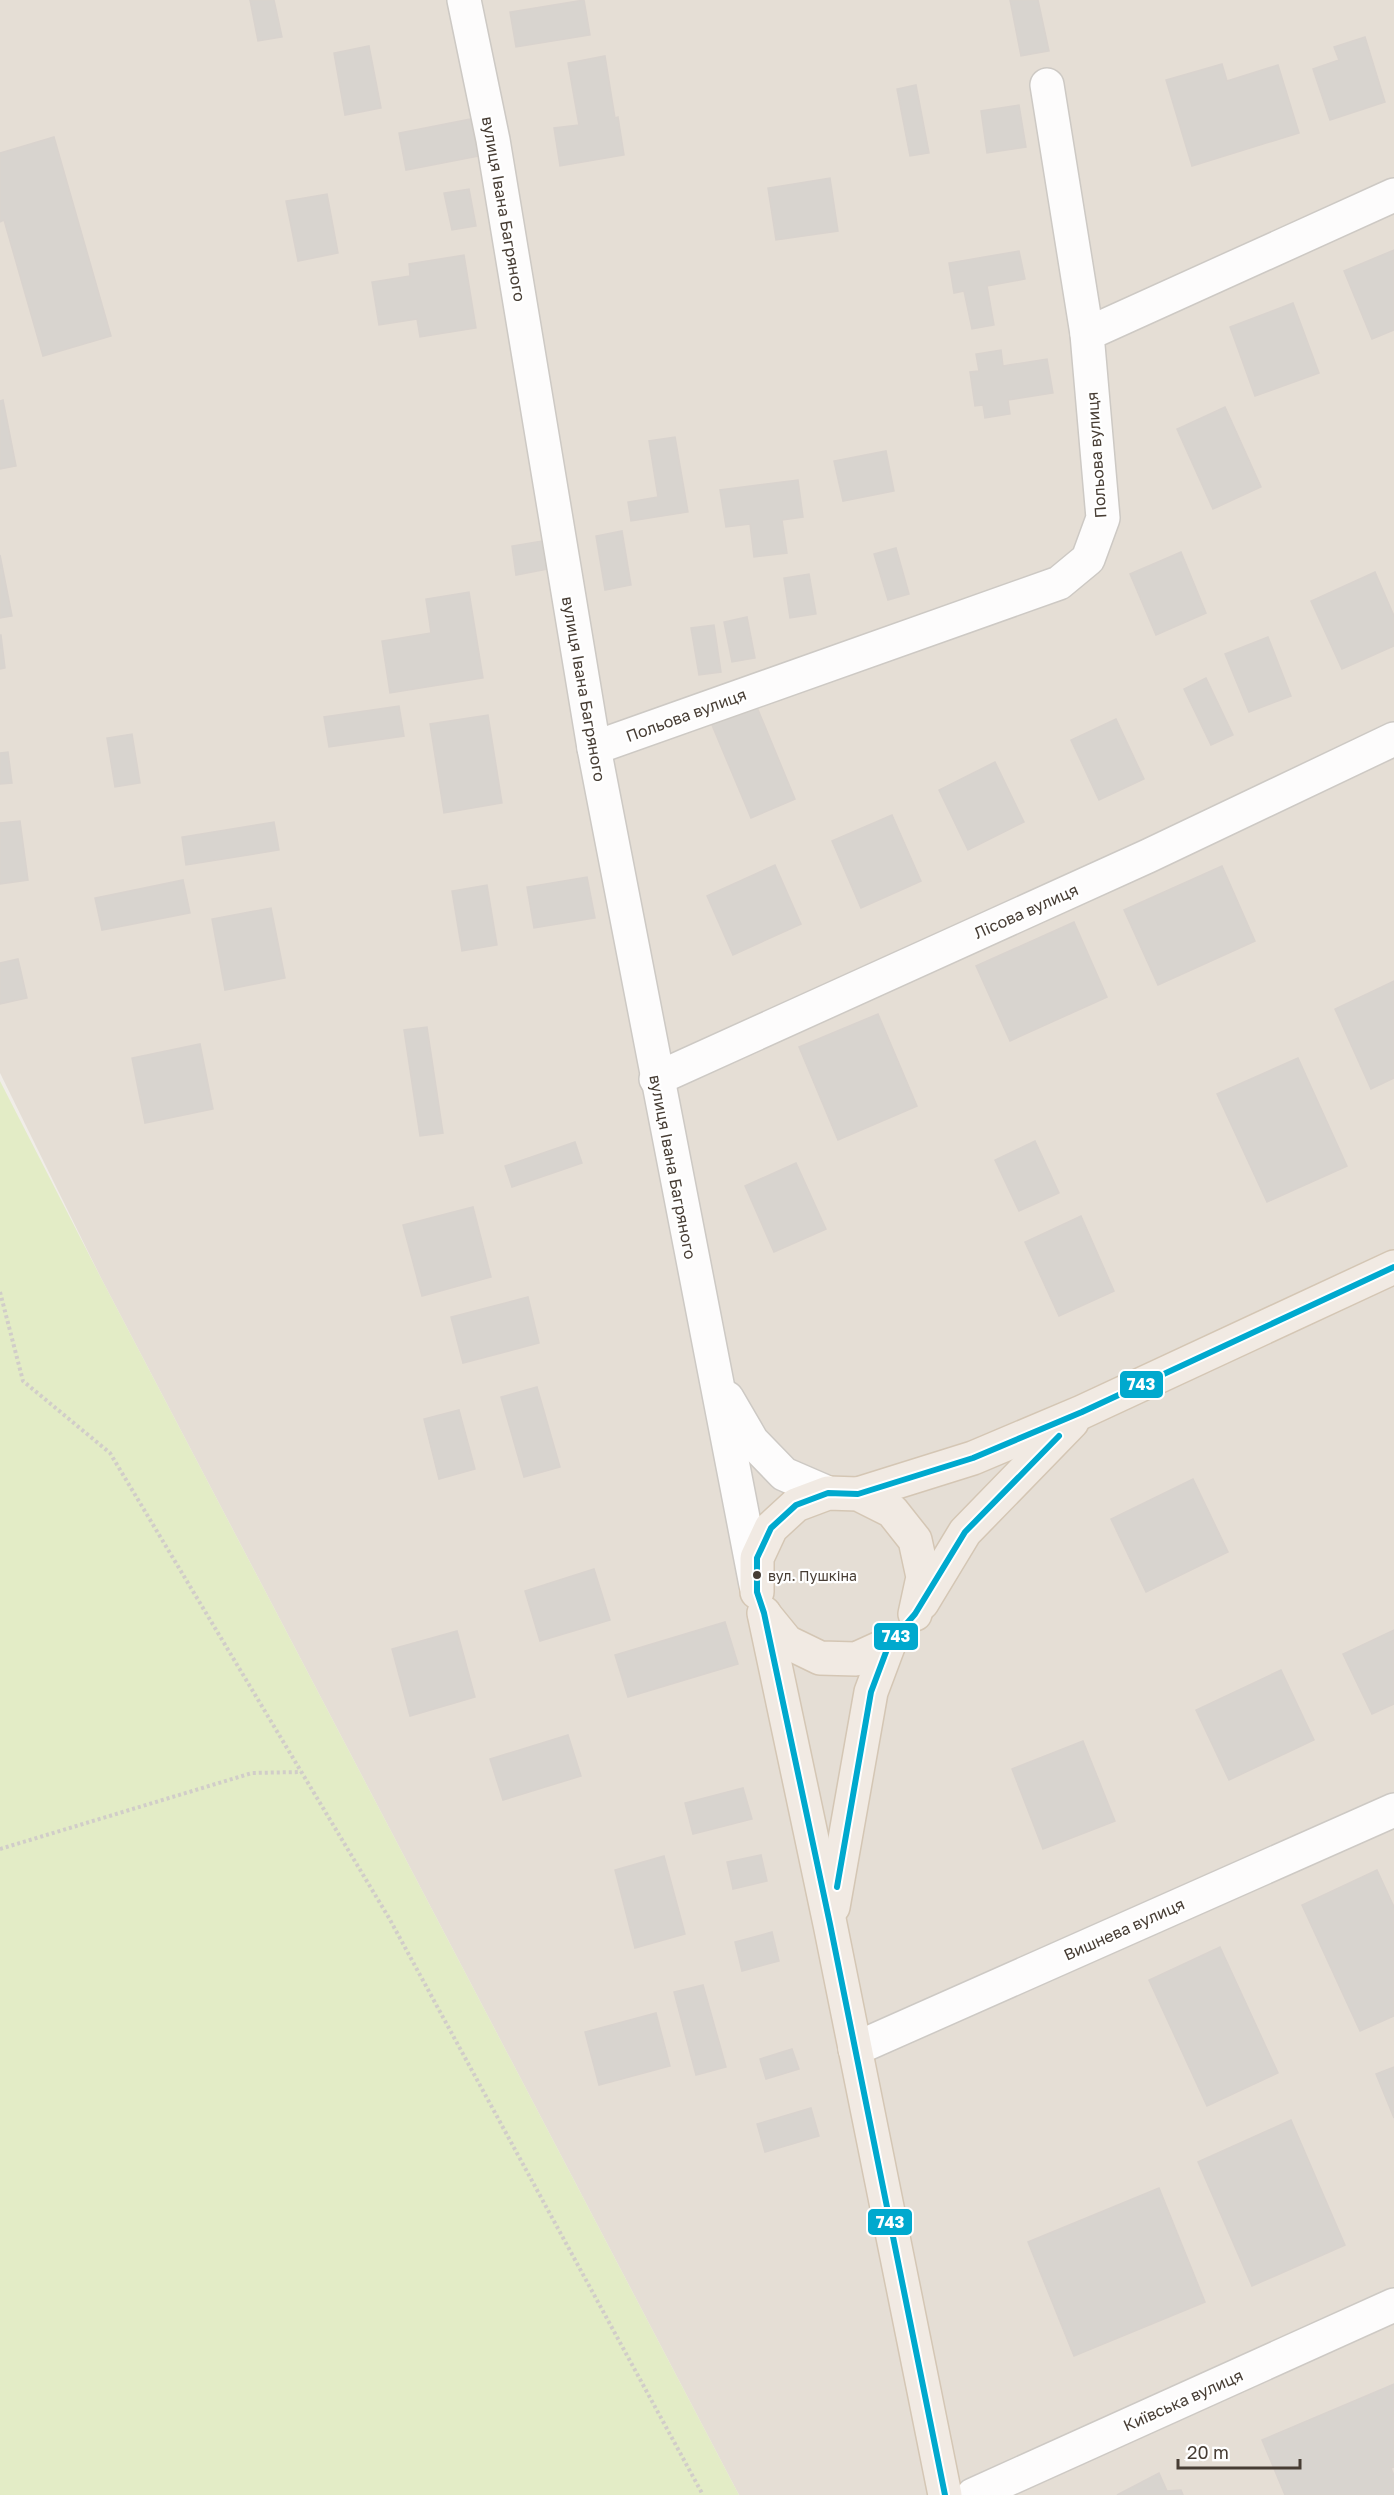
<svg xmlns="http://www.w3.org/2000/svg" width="1394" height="2495" font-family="'Golos Text',sans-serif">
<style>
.residential{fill:#e5ded5}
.green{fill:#e3ecc6}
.building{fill:#d8d4cf;stroke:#d9d3ce;stroke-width:1.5}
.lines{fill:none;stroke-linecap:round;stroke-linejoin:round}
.minor-casing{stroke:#cdc9c4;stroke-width:36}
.major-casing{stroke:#d4c6b4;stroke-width:36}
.path{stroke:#d1cdc9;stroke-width:4;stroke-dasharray:3 3;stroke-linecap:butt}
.minor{stroke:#fdfcfc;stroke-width:33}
.major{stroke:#f1eae3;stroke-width:33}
.bus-1-casing{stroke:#fff;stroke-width:10}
.bus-1{stroke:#00a9ce;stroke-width:6}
.bus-dot{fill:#473d34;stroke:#fff;stroke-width:2}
.labels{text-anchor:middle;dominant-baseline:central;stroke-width:4.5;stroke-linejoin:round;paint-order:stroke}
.bus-label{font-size:14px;fill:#473d34;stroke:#fff;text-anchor:start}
.street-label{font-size:16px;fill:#473d34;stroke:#fff}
.line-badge{stroke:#fff;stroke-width:2}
.badge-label{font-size:16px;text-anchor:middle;font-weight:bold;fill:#fff}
</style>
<rect width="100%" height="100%" fill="#f0ede8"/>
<polygon class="residential" points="0,0 1394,0 1394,2495 739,2495 101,1278 0,1073"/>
<polygon class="green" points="0,1081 101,1278 739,2495 0,2495"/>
<g class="building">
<polygon points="250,0 274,0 282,37 258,41"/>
<polygon points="584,0 590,35 516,47 510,12"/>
<polygon points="1010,0 1038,0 1049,51 1021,56"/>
<polygon points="1365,37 1385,102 1330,120 1313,69 1339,60 1334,47"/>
<polygon points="369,46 381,108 345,115 334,53"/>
<polygon points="605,56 615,118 618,117 624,155 560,166 554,128 579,125 568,63"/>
<polygon points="1222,64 1227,81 1278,65 1299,133 1192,166 1166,80"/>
<polygon points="916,85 929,153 910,156 897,89"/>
<polygon points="1019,105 1026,147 987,153 981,111"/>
<polygon points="471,119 479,156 406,170 399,133"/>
<polygon points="54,137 111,336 43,356 4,220 0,222 0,153"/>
<polygon points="830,178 838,231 776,240 768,188"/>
<polygon points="469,189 476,226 452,230 444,193"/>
<polygon points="327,194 338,253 298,261 286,201"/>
<polygon points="1394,250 1394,330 1372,339 1344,271"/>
<polygon points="1019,251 1025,279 987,286 994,325 972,329 964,291 954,293 949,263"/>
<polygon points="464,255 476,328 420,337 417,319 379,325 372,282 410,276 409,264"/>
<polygon points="1293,303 1319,373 1255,396 1230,327"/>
<polygon points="1001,350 1003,366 1047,359 1053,393 1008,400 1010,414 985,418 983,405 975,406 970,372 979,371 976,354"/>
<polygon points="3,400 16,466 0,469 0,401"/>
<polygon points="1225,407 1261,487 1213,509 1177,429"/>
<polygon points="675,437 688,512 631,521 628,502 658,497 649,441"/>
<polygon points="886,451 894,491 843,501 834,461"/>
<polygon points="798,480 803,517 782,520 787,553 754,557 750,524 726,527 720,490"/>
<polygon points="622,531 631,585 605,590 596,536"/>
<polygon points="542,541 548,569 516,575 512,546"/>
<polygon points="896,548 909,594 888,600 874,554"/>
<polygon points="1181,552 1206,613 1156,635 1130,574"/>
<polygon points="0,555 12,616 0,618"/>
<polygon points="1375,572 1394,616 1394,646 1342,669 1311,601"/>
<polygon points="809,574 816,614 790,618 784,578"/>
<polygon points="469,592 483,678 390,693 382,641 431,633 426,599"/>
<polygon points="747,617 755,658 732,662 724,622"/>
<polygon points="714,625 721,672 699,675 691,628"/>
<polygon points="1,635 5,668 0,669 0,635"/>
<polygon points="1268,637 1291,696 1249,712 1225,654"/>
<polygon points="1206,678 1233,735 1211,745 1184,689"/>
<polygon points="754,700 795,799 751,818 709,718"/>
<polygon points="399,706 404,736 329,747 324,717"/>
<polygon points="488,715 502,803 444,813 430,724"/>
<polygon points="1116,719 1144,779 1099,800 1071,740"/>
<polygon points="132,734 140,783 115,787 107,738"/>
<polygon points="8,752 12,783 0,784 0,753"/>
<polygon points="995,762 1024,822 968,850 939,790"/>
<polygon points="892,815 921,881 861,908 832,841"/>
<polygon points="20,821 28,880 0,884 0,823"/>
<polygon points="274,822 279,850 186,865 182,837"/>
<polygon points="775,865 801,924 733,955 707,896"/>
<polygon points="1222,866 1255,941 1158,985 1124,910"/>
<polygon points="587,877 595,918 534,928 527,887"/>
<polygon points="183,880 190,913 102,930 95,898"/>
<polygon points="487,885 497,945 462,951 452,891"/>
<polygon points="271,908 285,978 225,990 212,919"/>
<polygon points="1074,922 1107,997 1010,1041 976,966"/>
<polygon points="18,959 27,998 0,1004 0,963"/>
<polygon points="1394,981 1394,1078 1371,1089 1335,1009"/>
<polygon points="878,1014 917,1106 838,1140 799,1047"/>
<polygon points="427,1027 443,1133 420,1136 404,1030"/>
<polygon points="200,1044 213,1109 145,1123 132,1058"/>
<polygon points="1298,1058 1347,1166 1267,1202 1217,1094"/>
<polygon points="1035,1141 1059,1193 1019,1211 995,1160"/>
<polygon points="575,1142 582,1163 512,1187 505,1166"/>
<polygon points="796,1163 826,1229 774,1252 745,1186"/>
<polygon points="473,1207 491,1277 422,1296 403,1225"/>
<polygon points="1081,1216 1114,1291 1059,1316 1025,1242"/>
<polygon points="528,1297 539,1343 463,1363 451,1317"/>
<polygon points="537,1387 560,1467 524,1477 501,1397"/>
<polygon points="459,1410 475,1469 439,1479 424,1419"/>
<polygon points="1193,1479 1228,1552 1146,1592 1111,1519"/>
<polygon points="594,1569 610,1620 540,1641 525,1591"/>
<polygon points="725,1622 738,1664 628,1697 615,1655"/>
<polygon points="1394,1630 1394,1704 1372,1714 1343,1654"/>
<polygon points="457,1631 475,1697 410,1716 392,1649"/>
<polygon points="1281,1670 1314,1740 1229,1780 1196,1710"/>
<polygon points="568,1735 581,1776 503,1800 490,1759"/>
<polygon points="1083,1741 1115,1821 1043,1849 1012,1769"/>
<polygon points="743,1788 752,1819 693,1834 685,1803"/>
<polygon points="761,1855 767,1881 733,1889 727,1862"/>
<polygon points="664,1856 685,1934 635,1948 615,1870"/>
<polygon points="1377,1870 1394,1907 1394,2016 1360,2031 1302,1905"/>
<polygon points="772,1932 779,1961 742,1971 735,1942"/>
<polygon points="1220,1947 1278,2073 1207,2106 1149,1980"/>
<polygon points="703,1985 726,2067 696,2075 674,1992"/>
<polygon points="656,2013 670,2066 599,2085 585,2032"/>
<polygon points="792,2049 799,2069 766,2079 760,2059"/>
<polygon points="1394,2067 1394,2118 1376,2074"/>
<polygon points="811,2108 819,2136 765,2152 757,2124"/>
<polygon points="1291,2120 1345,2245 1252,2286 1198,2162"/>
<polygon points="1159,2188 1205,2302 1074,2356 1028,2242"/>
<polygon points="1394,2384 1394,2467 1391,2468 1394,2476 1394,2495 1285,2495 1262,2440"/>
<polygon points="1159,2473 1167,2491 1181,2490 1183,2495 1117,2495"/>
</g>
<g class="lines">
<g class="minor-casing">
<g id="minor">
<polyline points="464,0 493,140 594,748 756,1585"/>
<polyline points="1047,85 1087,334"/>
<polyline points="594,748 1059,583 1088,559 1103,518 1087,334 1394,195"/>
<polyline points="656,1079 1148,856 1394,739"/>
<polyline points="727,1398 752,1441 784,1474 828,1493"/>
<polyline points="855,2049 1394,1810"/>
<polyline points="973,2495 1394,2305"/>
</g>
</g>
<g class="major-casing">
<g id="major">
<polyline points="858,1494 973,1458 1082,1412 1394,1267"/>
<polyline points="757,1592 757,1558 771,1528 796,1505 828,1493 858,1494 892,1511 915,1540 923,1577 915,1614"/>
<polyline points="922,1603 965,1532 1072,1422"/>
<polyline points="764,1613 830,1924 945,2495"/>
<polyline points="765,1615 787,1642 820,1658 856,1659 889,1644"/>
<polyline points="833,1907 871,1692 889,1644"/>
</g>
</g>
<g class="path">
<polyline points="0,1292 23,1381 110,1453 389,1918 703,2495"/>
<polyline points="0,1849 252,1773 301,1772"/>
</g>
<use href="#minor" class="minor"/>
<use href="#major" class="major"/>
<g class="bus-1-casing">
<g id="bus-1">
<polyline points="837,1887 871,1692 889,1644 915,1614 965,1532 1059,1436"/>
<polyline points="945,2495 830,1924 764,1613 757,1592 757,1558 771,1528 796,1505 828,1493 858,1494 973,1458 1082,1412 1394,1267"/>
</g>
</g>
<use href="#bus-1" class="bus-1"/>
</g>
<circle class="bus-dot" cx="757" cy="1575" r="5"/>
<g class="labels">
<g class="bus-label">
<text x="768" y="1575">вул. Пушкіна</text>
</g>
<g class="street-label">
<text transform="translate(504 209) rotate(80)">вулиця Івана Багряного</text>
<text transform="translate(1096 455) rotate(-94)">Польова вулиця</text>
<text transform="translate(584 689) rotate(80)">вулиця Івана Багряного</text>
<text transform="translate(686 715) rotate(-20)">Польова вулиця</text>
<text transform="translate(1026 911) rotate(-24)">Лісова вулиця</text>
<text transform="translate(673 1167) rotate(79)">вулиця Івана Багряного</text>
<text transform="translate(1124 1929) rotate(-24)">Вишнева вулиця</text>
<text transform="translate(1183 2400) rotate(-24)">Київська вулиця</text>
</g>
</g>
<g class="line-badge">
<rect x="1119" y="1370" width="45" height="29" rx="6" fill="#00a9ce"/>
<rect x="873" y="1622" width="46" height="29" rx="6" fill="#00a9ce"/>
<rect x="867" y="2208" width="46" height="28" rx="6" fill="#00a9ce"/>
</g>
<g class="badge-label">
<text x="1141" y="1390">743</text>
<text x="896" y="1642">743</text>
<text x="890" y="2228">743</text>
</g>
<path d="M1178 2459v9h122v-9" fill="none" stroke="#473d34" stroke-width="3"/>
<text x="1187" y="2459" font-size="18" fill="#473d34" stroke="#ffffff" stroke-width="4.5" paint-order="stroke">20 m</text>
</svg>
